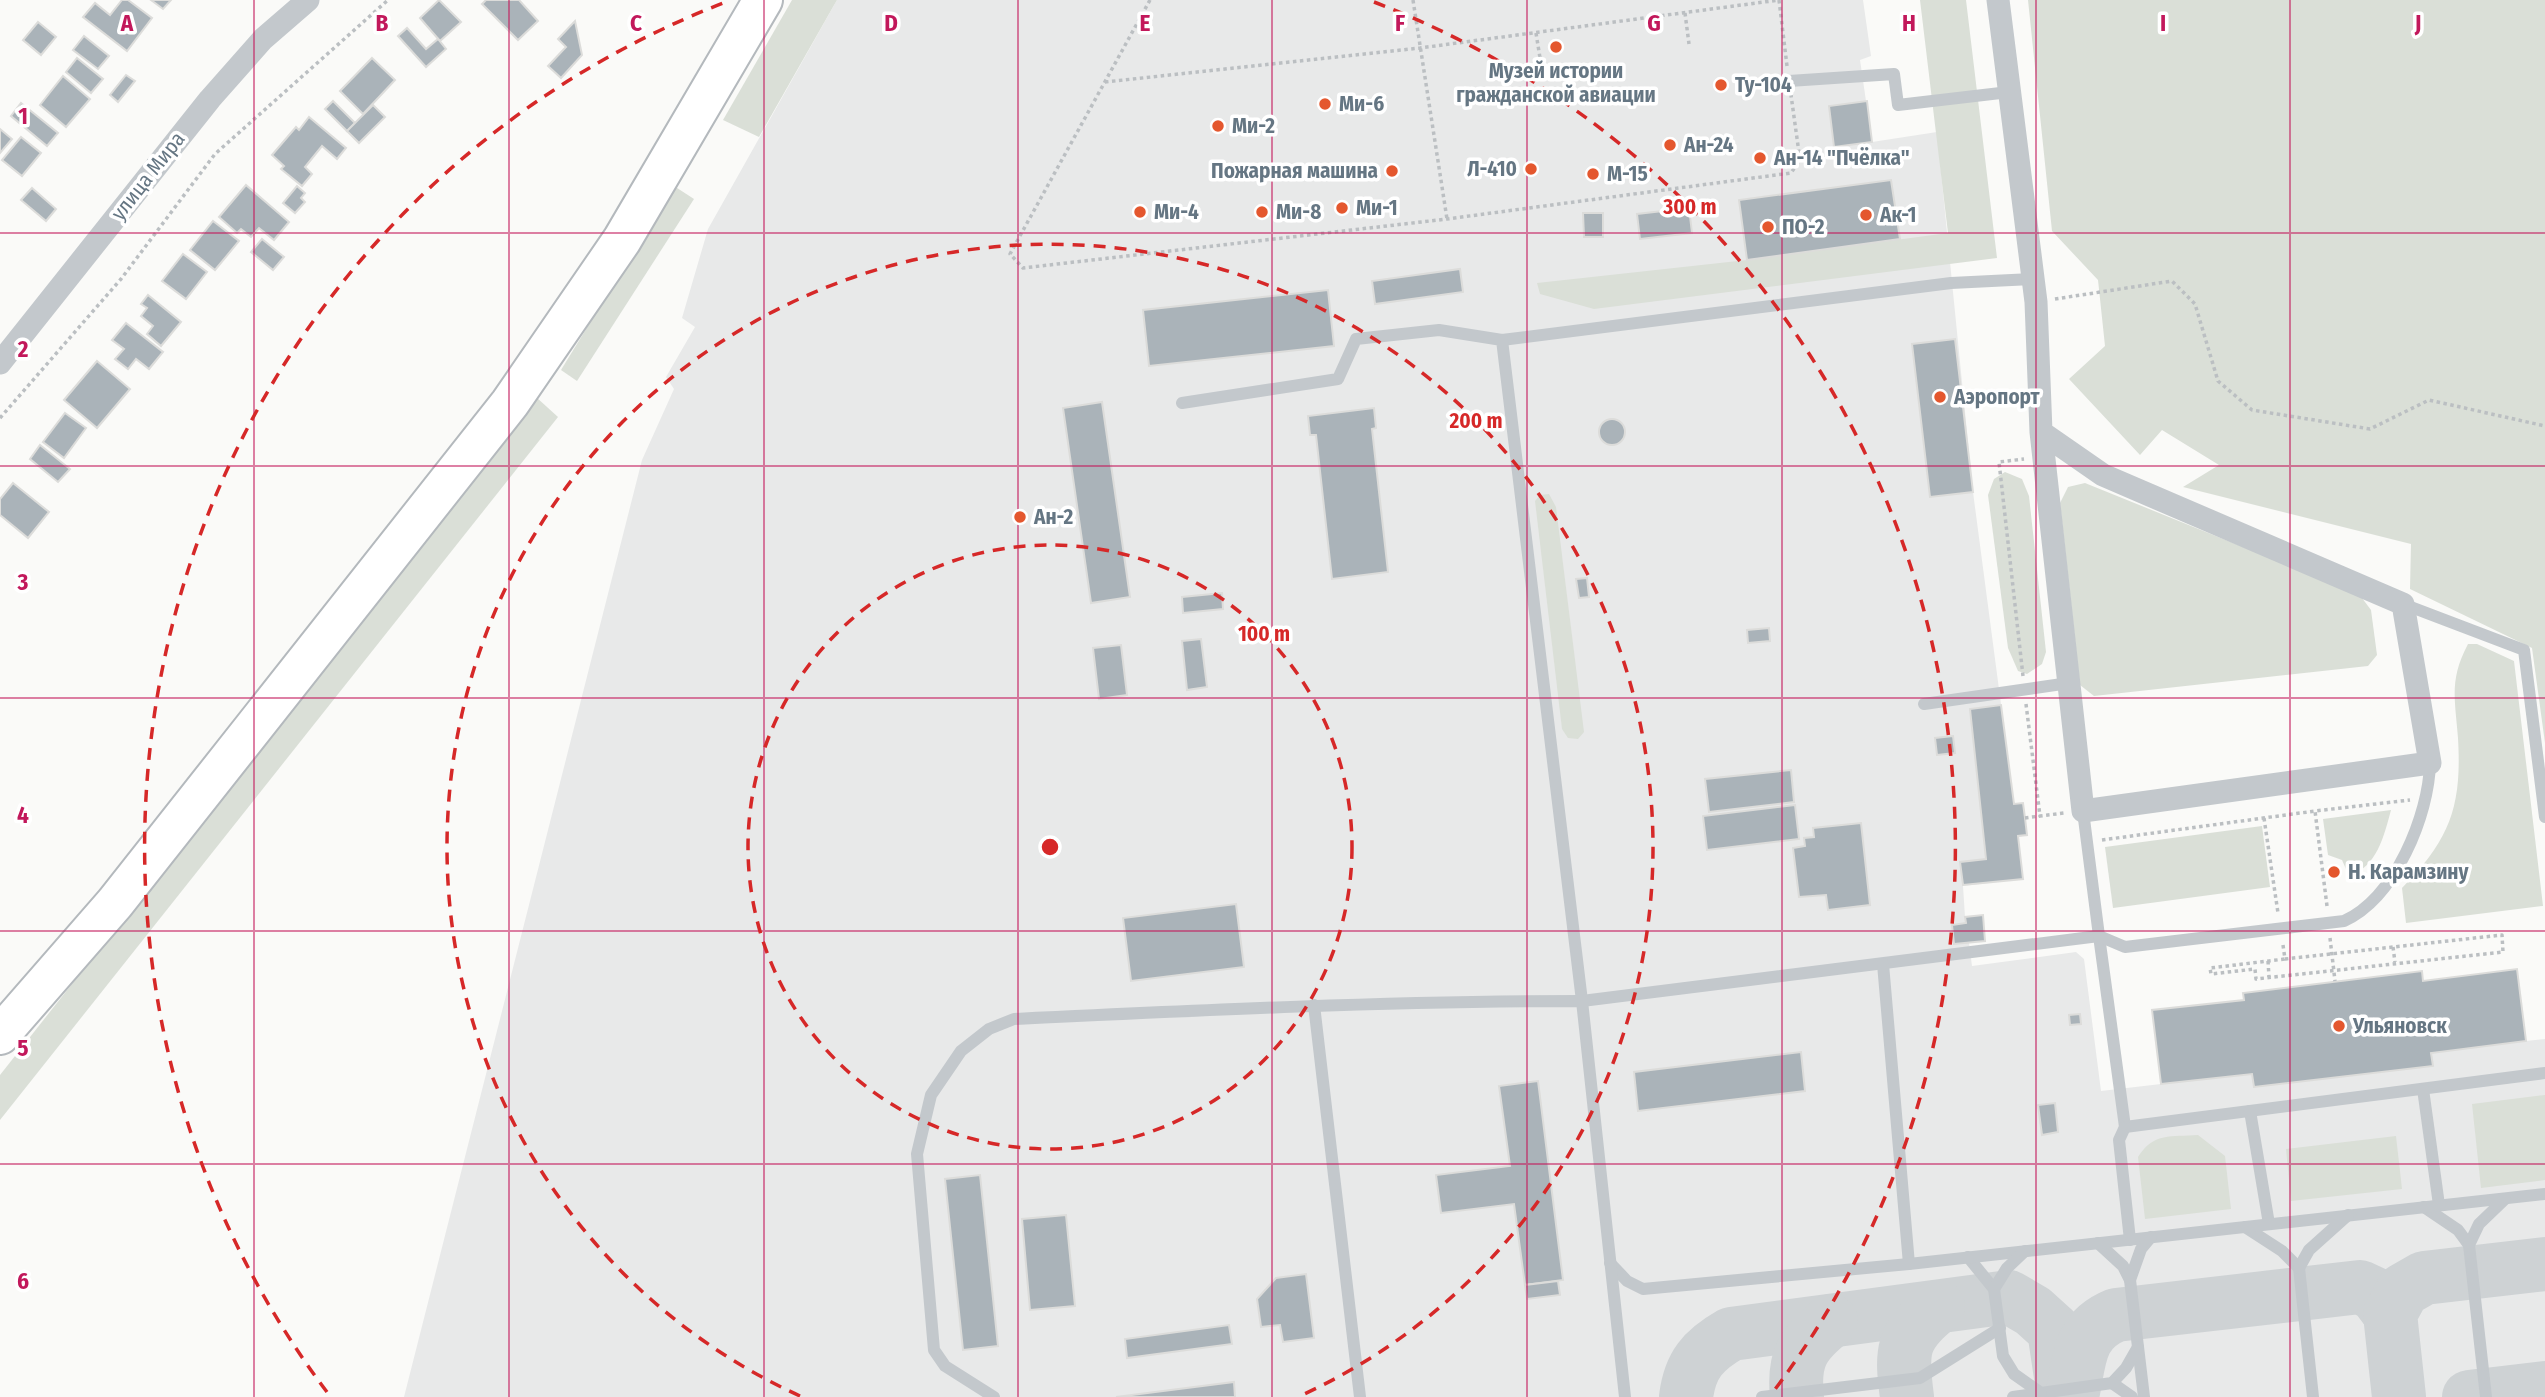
<svg xmlns="http://www.w3.org/2000/svg" width="2545" height="1397" font-family="'Fira Sans Condensed',sans-serif">
<style>
.built{fill:#e8e9e9}
.green{fill:#dadfd7}
.lines{fill:none;stroke-linecap:round;stroke-linejoin:round}
.taxiway{stroke:#ced2d4;stroke-width:54}
.building{fill:#aab3b9;stroke:#dcdcda;stroke-width:2}
.trunk-casing{stroke:#b4b9bd;stroke-width:42}
.path{stroke:#bbbfc2;stroke-width:3.5;stroke-dasharray:3.5 3.5;stroke-linecap:butt}
.service{stroke:#c3c8cc;stroke-width:12}
.minor{stroke:#c3c8cc;stroke-width:23}
.trunk{stroke:#fff;stroke-width:38}
.grid{fill:none;stroke:#c2185b;stroke-width:2;stroke-opacity:0.55}
.ring{fill:none;stroke:#d62828;stroke-width:3.5;stroke-dasharray:12 9}
.poi-dot{fill:#e4572e;stroke:#fff;stroke-width:2.5}
.labels{text-anchor:middle;dominant-baseline:central;stroke-width:7;stroke-linejoin:round;paint-order:stroke}
.poi-label{font-size:21px;font-weight:bold;fill:#657683;stroke:#fff;text-anchor:start}
.street-label{font-size:21px;fill:#657683;stroke:#fff}
.grid-label{font-size:23px;text-anchor:middle;font-weight:bold;fill:#c2185b;stroke:#fff;stroke-width:7;stroke-linejoin:round;paint-order:stroke}
.centre{fill:#d62828;stroke:#fff;stroke-width:3.5}
.ring-label{font-size:21px;text-anchor:middle;font-weight:bold;fill:#d62828;stroke:#fff;stroke-width:7;stroke-linejoin:round;paint-order:stroke}
</style>
<rect width="100%" height="100%" fill="#fafaf8"/>
<polygon class="built" points="837,0 1863,0 1871,56 1860,60 1872,142 1937,132 1973,492 2014,803 2023,803 2027,835 2018,837 2023,879 1963,886 1965,917 1983,915 1985,941 1969,943 1972,966 2076,952 2084,959 2101,1091 2161,1084 2152,1010 2243,1000 2243,993 2422,971 2423,981 2526,1041 2545,1039 2545,1397 404,1397 642,460 674,389 666,377 695,327 682,318 708,229"/>
<g class="green">
<polygon points="792,0 837,0 759,137 723,120"/>
<polygon points="1920,0 1966,0 1997,258 1594,309 1540,294 1537,283 1747,260 1948,233"/>
<polygon points="2028,0 2545,0 2545,743 2532,648 2410,589 2411,544 2183,487 2219,465 2162,430 2140,455 2069,379 2105,346 2098,280 2052,231"/>
<polygon points="674,186 694,199 577,381 561,370"/>
<polygon points="536,397 558,417 0,1120 0,1075"/>
<polygon points="2005,472 2022,479 2029,496 2046,652 2042,664 2027,674 2018,671 2008,648 1988,495 1994,479"/>
<polygon points="2085,483 2359,594 2371,610 2377,655 2368,666 2094,696 2080,685 2060,503 2068,487"/>
<polygon points="1549,494 1556,507 1584,732 1578,739 1568,738 1562,729 1535,501 1540,495"/>
<path d="M2468,644h9l37,17 29,245 -137,17 -4,-35c48,-49 60,-81 56,-150 -3,-39 -9,-58 10,-94z"/>
<path d="M2391,810c-7,26 -14,57 -42,66l-7,-16 -14,-5 -5,-36z"/>
<polygon points="2262,826 2270,887 2113,908 2105,847"/>
<polygon points="2545,1095 2545,1180 2481,1188 2472,1104"/>
<path d="M2198,1135l27,21 6,53 -86,10 -7,-62c16,-25 33,-20 60,-22z"/>
<polygon points="2396,1136 2402,1189 2291,1201 2286,1149"/>
</g>
<g class="lines">
<g class="taxiway">
<path d="M1686,1397c4,-32 17,-47 45,-63l278,-37 24,14 21,19 10,67"/>
<path d="M1797,1397c-4,-38 5,-53 34,-76"/>
<path d="M1907,1397c-6,-45 -6,-61 31,-90"/>
<path d="M2072,1397c8,-37 5,-66 44,-82l244,-28 15,7 15,20"/>
<polyline points="2399,1397 2390,1314 2403,1290 2424,1278 2545,1264"/>
<polyline points="2469,1397 2545,1388"/>
</g>
</g>
<g class="building">
<polygon points="122,0 128,0 152,18 127,51 83,17 95,3 110,15"/>
<polygon points="151,0 171,0 163,9"/>
<polygon points="439,0 461,22 440,41 420,18"/>
<polygon points="486,0 519,0 538,21 518,40 482,4"/>
<polygon points="575,21 582,55 561,78 548,66 566,47 558,39"/>
<polygon points="38,22 56,37 41,55 23,40"/>
<polygon points="407,28 426,49 438,39 446,49 426,67 398,36"/>
<polygon points="84,36 109,56 98,69 73,50"/>
<polygon points="77,58 103,79 91,93 66,72"/>
<polygon points="372,58 395,80 363,114 340,91"/>
<polygon points="126,75 135,81 118,102 110,95"/>
<polygon points="63,76 90,99 66,127 40,105"/>
<polygon points="333,101 355,123 347,131 325,109"/>
<polygon points="1867,101 1872,142 1834,147 1829,106"/>
<polygon points="21,103 58,133 47,146 11,116"/>
<polygon points="373,105 385,117 359,143 347,131"/>
<polygon points="309,117 346,148 337,159 322,146 305,167 312,174 302,186 281,169 284,166 272,155 296,127 299,130"/>
<polygon points="0,129 12,139 0,153"/>
<polygon points="21,137 41,153 22,176 2,160"/>
<polygon points="1891,180 1900,239 1747,260 1739,200"/>
<polygon points="246,185 289,222 274,240 259,228 251,237 241,229 237,233 219,217"/>
<polygon points="297,186 305,193 301,198 305,202 295,213 283,203"/>
<polygon points="32,188 56,209 46,221 21,200"/>
<polygon points="1689,208 1692,233 1640,239 1637,214"/>
<polygon points="1583,213 1603,213 1603,237 1584,237"/>
<polygon points="213,221 239,241 215,270 190,250"/>
<polygon points="262,239 284,257 273,270 251,252"/>
<polygon points="183,254 207,272 186,299 162,281"/>
<polygon points="1460,269 1463,292 1375,304 1372,281"/>
<polygon points="1328,290 1334,346 1149,366 1143,310"/>
<polygon points="148,295 181,322 161,346 147,334 153,326 141,316 147,308 141,304"/>
<polygon points="126,323 163,352 149,369 136,359 128,369 115,359 124,349 112,340"/>
<polygon points="1955,339 1973,492 1930,497 1912,344"/>
<polygon points="97,361 130,389 97,428 64,400"/>
<polygon points="1102,402 1130,597 1091,603 1063,408"/>
<polygon points="1374,408 1376,428 1372,429 1388,572 1332,579 1316,435 1310,435 1308,416"/>
<polygon points="65,413 86,428 64,458 43,442"/>
<circle cx="1612" cy="432" r="13"/>
<polygon points="40,445 70,469 58,482 30,459"/>
<polygon points="13,483 49,512 28,538 0,515 0,499"/>
<polygon points="1587,578 1589,597 1579,598 1576,579"/>
<polygon points="1222,593 1223,609 1183,613 1182,597"/>
<polygon points="1769,628 1770,641 1748,643 1747,630"/>
<polygon points="1201,639 1207,687 1187,690 1182,641"/>
<polygon points="1121,645 1127,695 1099,699 1093,648"/>
<polygon points="2001,705 2014,804 2023,803 2025,818 2027,835 2018,836 2023,879 1963,885 1960,862 1986,859 1970,709"/>
<polygon points="1953,736 1955,753 1937,755 1935,738"/>
<polygon points="1791,770 1794,802 1709,812 1705,779"/>
<polygon points="1795,805 1799,839 1707,850 1703,816"/>
<polygon points="1861,823 1870,905 1828,910 1826,895 1799,897 1793,848 1805,846 1804,838 1814,837 1813,828"/>
<polygon points="1236,904 1244,967 1131,981 1123,918"/>
<polygon points="1983,915 1985,941 1954,944 1952,925 1966,923 1965,917"/>
<polygon points="2517,969 2526,1041 2431,1053 2433,1066 2254,1087 2252,1074 2161,1084 2152,1010 2244,1000 2243,993 2422,971 2423,981"/>
<polygon points="2080,1014 2081,1024 2070,1025 2069,1015"/>
<polygon points="1801,1052 1805,1091 1638,1111 1634,1072"/>
<polygon points="1538,1081 1563,1280 1525,1285 1514,1204 1441,1213 1436,1175 1510,1166 1499,1086"/>
<polygon points="2055,1103 2058,1132 2042,1135 2038,1105"/>
<polygon points="980,1175 998,1346 963,1350 945,1179"/>
<polygon points="1066,1215 1075,1306 1030,1310 1022,1219"/>
<polygon points="1306,1274 1314,1338 1283,1342 1280,1325 1261,1327 1257,1299 1276,1278"/>
<polygon points="1558,1281 1560,1295 1527,1299 1525,1285"/>
<polygon points="1229,1325 1232,1344 1127,1358 1125,1339"/>
<polygon points="1234,1382 1235,1397 1116,1397"/>
</g>
<g class="lines">
<g class="trunk-casing">
<polyline id="trunk" points="0,1035 115,903 510,403 622,240 763,0"/>
</g>
<g class="path">
<polyline points="1150,0 1010,254 1023,268 1447,219 1791,173 1800,160 1791,95"/>
<polyline points="1413,0 1447,219"/>
<polyline points="1779,0 1787,66"/>
<polyline points="1685,13 1689,44"/>
<polyline points="1536,33 1541,64"/>
<polyline points="1105,82 1420,48 1779,0"/>
<polyline points="2055,299 2172,281 2195,304 2218,381 2252,410 2370,429 2429,400 2545,426"/>
<polyline points="0,418 121,279 215,154 388,0"/>
<polyline points="2023,676 1999,462 2024,459"/>
<polyline points="2026,704 2040,816 2064,813"/>
<polyline points="2025,818 2040,816"/>
<polyline points="2264,818 2278,913"/>
<polyline points="2102,840 2315,811"/>
<polyline points="2327,906 2315,811 2410,800"/>
<polyline points="2330,938 2335,981"/>
<polyline points="2283,945 2285,959 2502,935 2503,952 2256,979 2255,969 2211,974 2210,968 2285,959"/>
<polyline points="2393,947 2395,962"/>
<polyline points="2268,961 2269,977"/>
</g>
<g class="service">
<polyline points="1789,81 1894,74 1898,105 2009,92"/>
<polyline points="1502,340 1951,283 2032,279"/>
<polyline points="1182,403 1338,379 1356,339 1439,330 1502,340 1582,1001 2099,936 2125,1127 2545,1073"/>
<polyline points="2403,604 2524,650 2545,817"/>
<polyline points="1924,704 2069,683"/>
<path d="M2083,811l16,125 26,11 219,-26c51,-23 85,-106 86,-158"/>
<polyline points="1883,964 1909,1264"/>
<polyline points="1314,1005 1360,1397"/>
<polyline points="2423,1089 2439,1205"/>
<polyline points="2250,1111 2269,1224"/>
<polyline points="2125,1127 2119,1140 2130,1240"/>
<polyline points="2424,1207 2458,1230 2469,1245"/>
<polyline points="2245,1227 2282,1251 2299,1268 2313,1397"/>
<polyline points="2098,1243 2123,1266 2130,1280 2144,1397"/>
<polyline points="1968,1257 1994,1289 2003,1356 2014,1374 2041,1393 2112,1383 2126,1368 2138,1347"/>
<polyline points="1610,1263 1627,1281 1643,1289 1909,1264 2545,1194"/>
<polyline points="2299,1268 2309,1250 2348,1215"/>
<polyline points="2130,1280 2141,1249 2151,1237"/>
<polyline points="1994,1289 2007,1268 2025,1251"/>
<polyline points="2112,1383 2132,1397"/>
<path d="M994,1397l-49,-31 -11,-16 -17,-196 14,-59 30,-44 28,-22 25,-10c189,-9 378,-18 568,-18l43,396"/>
<polyline points="1762,1397 1920,1378 2000,1328"/>
<polyline points="2013,1397 2041,1393"/>
<polyline points="2486,1397 2469,1245 2479,1224 2505,1199"/>
</g>
<g class="minor">
<polyline points="1998,0 2036,302 2041,432 2083,811 2430,763 2403,604 2103,475 2041,432"/>
<polyline points="0,363 210,99 263,39 308,0"/>
</g>
<use href="#trunk" class="trunk"/>
</g>
<path class="grid" d="M254,0v1397M509,0v1397M764,0v1397M1018,0v1397M1272,0v1397M1527,0v1397M1782,0v1397M2036,0v1397M2290,0v1397M0,233h2545M0,466h2545M0,698h2545M0,931h2545M0,1164h2545"/>
<g class="ring">
<circle cx="1050" cy="847" r="302"/>
<path d="M800 1396A603 603 0 1 1 1300 1396"/>
<path d="M327 1392A905 905 0 0 1 726 2M1374 2A905 905 0 0 1 1773 1392"/>
</g>
<g class="poi-dot">
<circle cx="1556" cy="47" r="7"/>
<circle cx="1721" cy="85" r="7"/>
<circle cx="1325" cy="104" r="7"/>
<circle cx="1218" cy="126" r="7"/>
<circle cx="1670" cy="145" r="7"/>
<circle cx="1760" cy="158" r="7"/>
<circle cx="1531" cy="169" r="7"/>
<circle cx="1392" cy="171" r="7"/>
<circle cx="1593" cy="174" r="7"/>
<circle cx="1342" cy="208" r="7"/>
<circle cx="1140" cy="212" r="7"/>
<circle cx="1262" cy="212" r="7"/>
<circle cx="1866" cy="215" r="7"/>
<circle cx="1768" cy="227" r="7"/>
<circle cx="1940" cy="397" r="7"/>
<circle cx="1020" cy="517" r="7"/>
<circle cx="2334" cy="872" r="7"/>
<circle cx="2339" cy="1026" r="7"/>
</g>
<g class="labels">
<g class="poi-label">
<text x="1556" y="71" text-anchor="middle">Музей истории<tspan x="1556" dy="24">гражданской авиации</tspan></text>
<text x="1735" y="85">Ту-104</text>
<text x="1339" y="104">Ми-6</text>
<text x="1232" y="126">Ми-2</text>
<text x="1684" y="145">Ан-24</text>
<text x="1774" y="158">Ан-14 "Пчёлка"</text>
<text x="1517" y="169" text-anchor="end">Л-410</text>
<text x="1378" y="171" text-anchor="end">Пожарная машина</text>
<text x="1607" y="174">М-15</text>
<text x="1356" y="208">Ми-1</text>
<text x="1154" y="212">Ми-4</text>
<text x="1276" y="212">Ми-8</text>
<text x="1880" y="215">Ак-1</text>
<text x="1782" y="227">ПО-2</text>
<text x="1954" y="397">Аэропорт</text>
<text x="1034" y="517">Ан-2</text>
<text x="2348" y="872">Н. Карамзину</text>
<text x="2353" y="1026">Ульяновск</text>
</g>
<g class="street-label">
<text transform="translate(148 176) rotate(-52)">улица Мира</text>
</g>
</g>
<g class="grid-label">
<text x="127" y="31">A</text>
<text x="382" y="31">B</text>
<text x="636" y="31">C</text>
<text x="891" y="31">D</text>
<text x="1145" y="31">E</text>
<text x="1400" y="31">F</text>
<text x="1654" y="31">G</text>
<text x="1909" y="31">H</text>
<text x="2163" y="31">I</text>
<text x="2418" y="31">J</text>
<text x="23" y="124">1</text>
<text x="23" y="357">2</text>
<text x="23" y="590">3</text>
<text x="23" y="823">4</text>
<text x="23" y="1056">5</text>
<text x="23" y="1289">6</text>
</g>
<circle cx="1050" cy="847" r="10" class="centre"/>
<g class="ring-label">
<text x="1690" y="214">300 m</text>
<text x="1476" y="428">200 m</text>
<text x="1264" y="641">100 m</text>
</g>
</svg>
